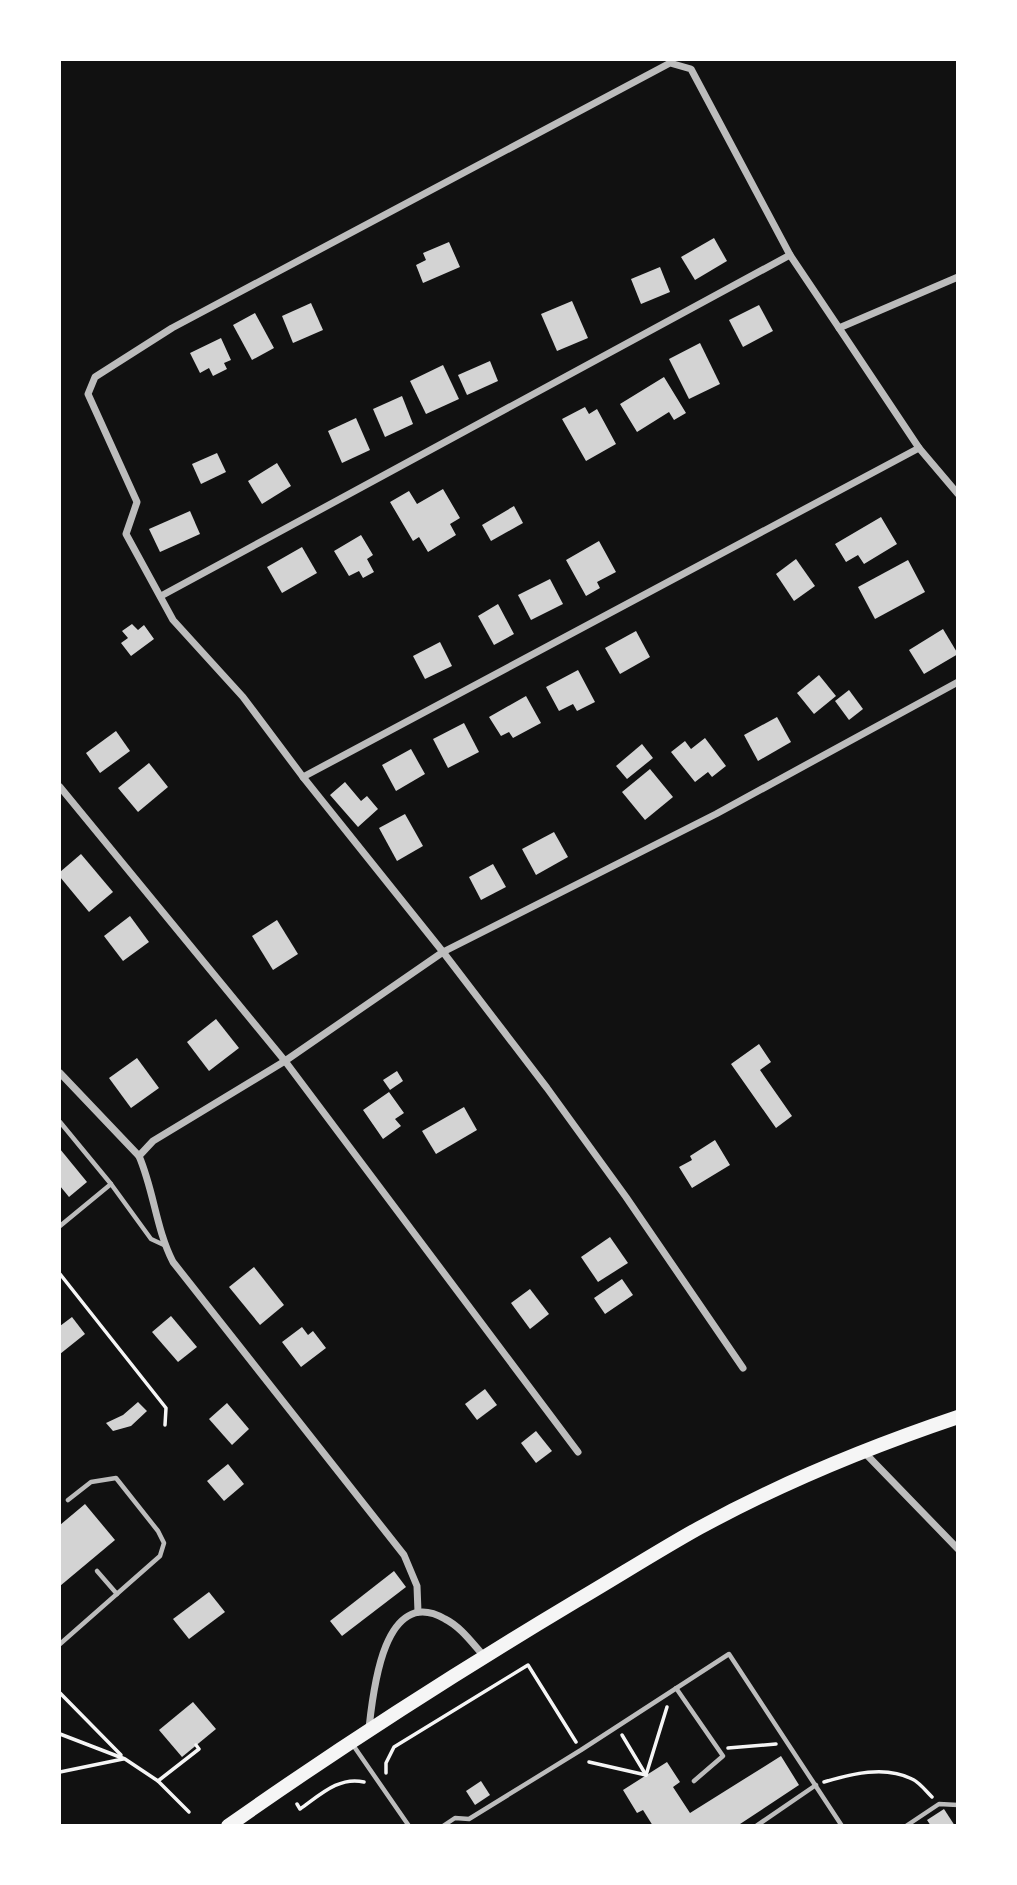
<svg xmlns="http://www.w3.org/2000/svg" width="1017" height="1885" font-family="'Alegreya Sans',sans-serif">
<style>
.building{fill:#d3d3d3}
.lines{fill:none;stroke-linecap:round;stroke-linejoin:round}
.path{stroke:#f5f5f5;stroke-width:3.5}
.service{stroke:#bcbcbc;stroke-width:4.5}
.minor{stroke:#bcbcbc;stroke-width:7}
.primary{stroke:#f5f5f5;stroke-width:14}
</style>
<rect width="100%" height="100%" fill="#111"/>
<g class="building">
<polygon points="714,238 727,261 695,280 681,257"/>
<polygon points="449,242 460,267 423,283 416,265 426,260 423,253"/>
<polygon points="660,267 670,292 641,304 631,279"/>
<polygon points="572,301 588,338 557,351 541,314"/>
<polygon points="311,303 323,330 293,343 282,316"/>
<polygon points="759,305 773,331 743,347 729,320"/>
<polygon points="255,313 274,348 252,360 233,325"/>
<polygon points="221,338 231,360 224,363 227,369 213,376 209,368 200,373 190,353"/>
<polygon points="700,343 720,384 689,399 669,359"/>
<polygon points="490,361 498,381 467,395 458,375"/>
<polygon points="443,365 459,399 426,414 410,381"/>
<polygon points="664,377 686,413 674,420 669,412 637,432 620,404"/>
<polygon points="402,396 413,424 385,437 373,409"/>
<polygon points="585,407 589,414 597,409 616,444 586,461 562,419"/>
<polygon points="356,418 370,450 342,463 328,431"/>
<polygon points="217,453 226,472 201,484 192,464"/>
<polygon points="277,463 291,486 262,504 248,481"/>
<polygon points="443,489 460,518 450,524 456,535 428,552 419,537 413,541 390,502 409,491 417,504"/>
<polygon points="514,506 523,523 491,541 482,525"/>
<polygon points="190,511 200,534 160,552 149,529"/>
<polygon points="881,517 897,544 864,564 858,555 846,562 835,544"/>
<polygon points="361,535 373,555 367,559 374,572 363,578 359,571 349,576 334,551"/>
<polygon points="599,541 616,572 597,582 600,588 586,596 566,560"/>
<polygon points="302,547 317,573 282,593 267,567"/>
<polygon points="796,559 815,586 794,601 776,574"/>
<polygon points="908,560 925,592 875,619 858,587"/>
<polygon points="550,579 563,604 531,620 518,595"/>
<polygon points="498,604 514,634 494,645 478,616"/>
<polygon points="132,624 138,630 144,625 154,639 131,656 121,643 128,638 122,631"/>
<polygon points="943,629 958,654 924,674 909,650"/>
<polygon points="636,631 650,657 620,674 605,648"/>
<polygon points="440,642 452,666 425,679 413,656"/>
<polygon points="578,670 595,702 577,711 573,704 559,711 546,687"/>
<polygon points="819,675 836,696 814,714 797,693"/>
<polygon points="849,690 863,709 849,720 835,701"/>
<polygon points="526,696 541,723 513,738 509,732 501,736 489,717"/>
<polygon points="777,717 791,742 758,761 744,735"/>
<polygon points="464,723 479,752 448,768 433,739"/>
<polygon points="116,731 130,751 100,773 86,753"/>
<polygon points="705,738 726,766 712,777 708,772 695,782 671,752 685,741 691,749"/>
<polygon points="642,744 653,758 627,779 616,766"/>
<polygon points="411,749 425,774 396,791 382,765"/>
<polygon points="149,763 168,787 138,812 118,788"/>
<polygon points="650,769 673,797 645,820 622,792"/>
<polygon points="345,782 361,801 367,796 378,809 358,827 330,795"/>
<polygon points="405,814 423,846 397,861 379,828"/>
<polygon points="554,832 568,857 536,875 522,849"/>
<polygon points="81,854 113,892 89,912 60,877 60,872"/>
<polygon points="493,864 506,887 481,900 469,877"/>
<polygon points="130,916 149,942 123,961 104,936"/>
<polygon points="277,920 298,954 273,970 252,936"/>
<polygon points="216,1019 239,1048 209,1071 187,1042"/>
<polygon points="759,1044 771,1062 760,1070 792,1116 776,1128 731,1064"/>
<polygon points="137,1058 159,1088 131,1108 109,1078"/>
<polygon points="397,1071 403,1081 390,1090 383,1080"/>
<polygon points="389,1092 404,1113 395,1119 401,1126 383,1139 363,1110"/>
<polygon points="464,1107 477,1130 436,1154 422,1131"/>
<polygon points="715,1140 730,1165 692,1188 679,1167 692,1160 690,1156"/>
<polygon points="60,1149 87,1182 69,1197 60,1186"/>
<polygon points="610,1237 628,1263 598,1282 581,1257"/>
<polygon points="254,1267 284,1305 260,1325 229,1287"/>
<polygon points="622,1279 633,1295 605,1314 594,1298"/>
<polygon points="530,1289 549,1314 530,1329 511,1303"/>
<polygon points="171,1316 197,1347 178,1362 152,1332"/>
<polygon points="72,1317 85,1334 60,1354 60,1326"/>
<polygon points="302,1327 308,1335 313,1331 326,1348 301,1367 282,1342"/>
<polygon points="485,1389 497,1405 477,1420 465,1404"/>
<polygon points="138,1402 147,1411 131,1426 113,1431 106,1423 123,1415"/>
<polygon points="227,1403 249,1429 232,1445 209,1419"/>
<polygon points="536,1431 552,1451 536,1463 521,1443"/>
<polygon points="228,1464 244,1484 224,1501 207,1481"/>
<polygon points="85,1504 115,1540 60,1586 60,1525"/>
<polygon points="394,1571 406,1587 342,1636 330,1621"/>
<polygon points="209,1592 225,1612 189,1639 173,1619"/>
<polygon points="193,1702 216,1729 182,1757 159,1730"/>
<polygon points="781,1756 799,1785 737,1826 653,1826 643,1810 637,1813 623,1790 667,1762 680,1782 673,1787 690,1813"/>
<polygon points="481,1781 490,1795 475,1805 466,1791"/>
<polygon points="944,1809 955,1826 931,1826 927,1820"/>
</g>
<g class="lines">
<g class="path">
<polyline points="60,1274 166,1408 165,1425"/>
<polyline points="60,1693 121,1755"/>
<polyline points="60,1734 125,1759 158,1781 199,1749 196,1745"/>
<polyline points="622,1735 646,1775"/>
<polyline points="728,1748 776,1744"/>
<polyline points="589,1762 646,1775"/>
<polyline points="60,1772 123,1759"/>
<polyline points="386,1773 386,1763 394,1747 528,1665 576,1742"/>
<polyline points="646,1775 667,1707"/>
<polyline points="158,1781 189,1812"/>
<path d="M824,1782c27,-8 61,-17 88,-3 7,3 14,12 20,18"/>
<path d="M297,1804l3,5c20,-14 39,-33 64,-27"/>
</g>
<g class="service">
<polyline points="60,1122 111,1184 151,1239 164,1245"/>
<polyline points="60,1226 111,1184"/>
<polyline points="97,1571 117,1594"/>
<polyline points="60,1644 160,1556 164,1543 158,1531 116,1478 91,1482 68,1500"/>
<polyline points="676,1688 723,1756 694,1781"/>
<polyline points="353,1745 409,1826"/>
<polyline points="443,1826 455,1818 469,1819 581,1750 729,1654 842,1826"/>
<polyline points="756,1826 816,1785"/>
<polyline points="906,1826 939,1804 958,1805"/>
</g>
<g class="minor">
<polyline points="839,328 919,448 958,494"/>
<polyline points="161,596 790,255"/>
<polyline points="303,777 919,448"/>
<polyline points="60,787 285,1061 578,1452"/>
<path d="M60,1073l79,83c15,35 17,73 34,106l231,293 13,31 1,26"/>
<polyline points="139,1156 153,1141 285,1061 443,952 716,814 958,682"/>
<polyline points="743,1368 626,1197 547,1088 443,952 303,777 243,697 173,620 126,534 137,502 88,394 95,377 172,328 670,63 691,69 790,255 839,328 958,277"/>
<polyline points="864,1452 958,1549"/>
<path d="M369,1728c4,-37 15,-144 76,-109 16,8 27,24 39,37"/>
</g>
<path class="primary" d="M228,1826c112,-79 226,-152 343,-222 43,-25 85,-52 128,-76 82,-45 170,-81 259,-111"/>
</g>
<rect width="1017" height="1885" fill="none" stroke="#ffffff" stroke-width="122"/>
</svg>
